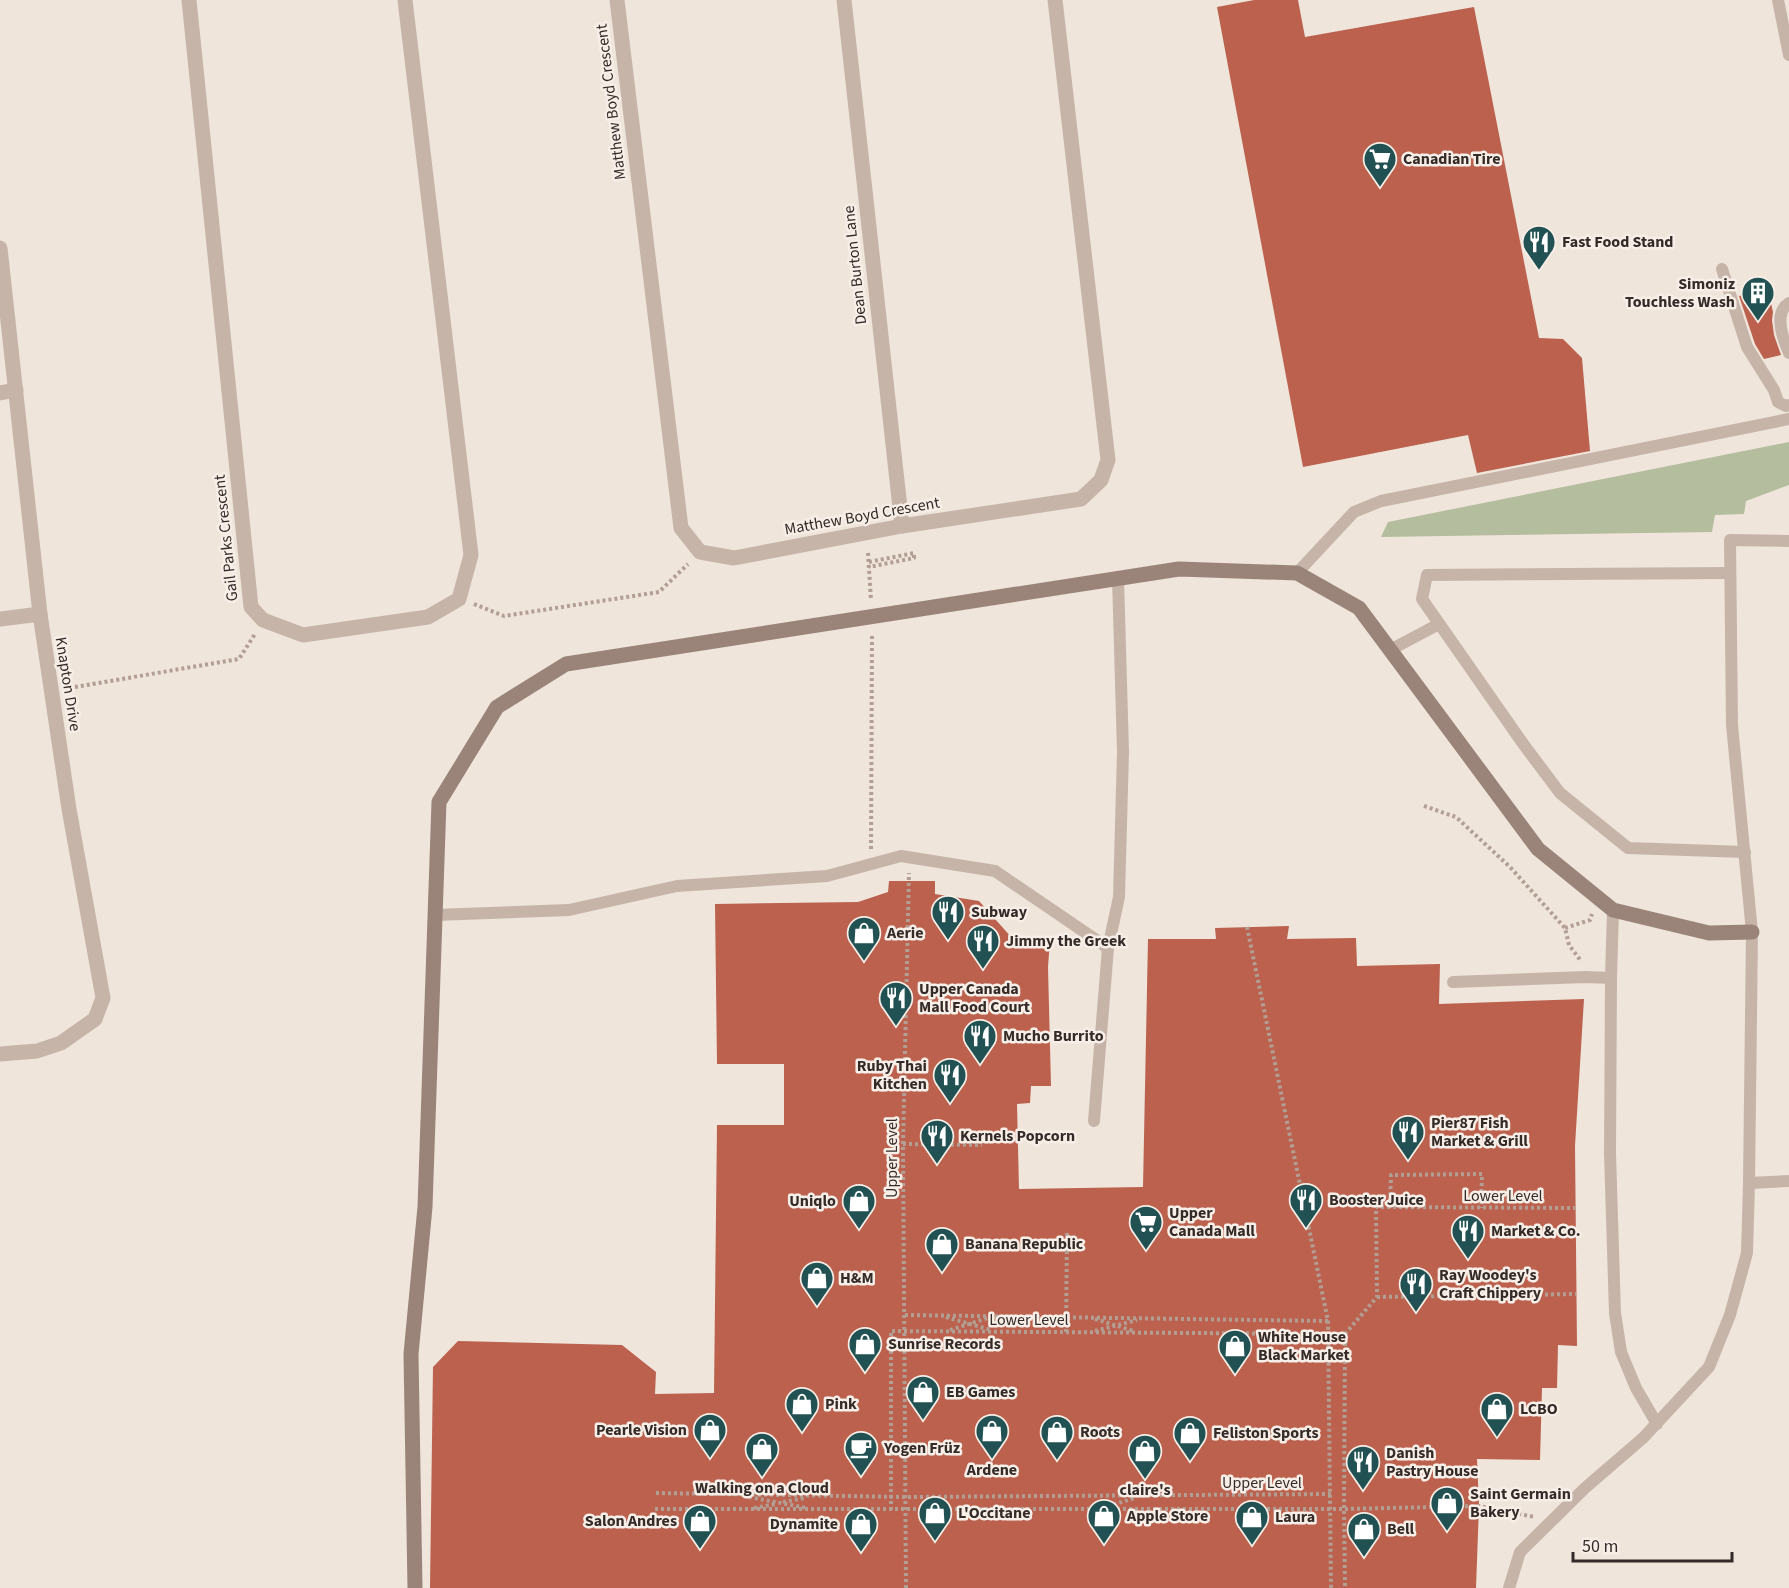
<svg xmlns="http://www.w3.org/2000/svg" width="1789" height="1588" font-family="'Source Sans 3',sans-serif">
<style>
.green{fill:#b4bd9d}
.building{fill:#bb614e}
.lines{fill:none;stroke-linecap:round;stroke-linejoin:round}
.path{stroke:#b29e93;stroke-width:4;stroke-dasharray:3 3;stroke-linecap:butt}
.lane{stroke:#c6b4a9;stroke-width:12}
.street{stroke:#c6b4a9;stroke-width:15}
.secondary{stroke:#9a847a;stroke-width:15}
.labels{text-anchor:middle;dominant-baseline:central;stroke-width:5;stroke-linejoin:round;paint-order:stroke}
.street-label{font-size:16px;fill:#342b28;stroke:#f7efe7}
.poi-label{font-size:16px;font-weight:bold;fill:#342b28;stroke:#f7efe7;text-anchor:start}
</style>
<rect width="100%" height="100%" fill="#efe5db"/>
<polygon class="green" points="1789,442 1789,485 1746,501 1744,514 1715,515 1712,532 1381,537 1388,522"/>
<g class="building">
<polygon points="1254,0 1298,0 1305,37 1474,7 1539,338 1563,339 1582,358 1590,451 1477,473 1468,435 1303,467 1217,7"/>
<polygon points="1768,290 1773,312 1772,320 1774,335 1781,355 1764,359 1755,344 1739,296"/>
<polygon points="889,881 935,881 935,894 979,901 1012,938 1050,940 1048,967 1051,1086 1031,1086 1030,1103 1017,1104 1019,1189 1143,1187 1148,939 1216,939 1215,928 1289,926 1287,939 1356,938 1357,966 1440,964 1439,1004 1584,999 1575,1146 1577,1346 1558,1345 1557,1388 1542,1388 1540,1460 1477,1459 1479,1506 1476,1588 430,1588 433,1367 458,1341 622,1345 656,1372 655,1394 714,1393 717,1125 784,1125 784,1064 717,1064 715,904 858,902 888,892"/>
</g>
<g class="lines">
<g class="path">
<polyline points="868,553 871,600"/>
<polyline points="869,562 914,553 914,558 869,567"/>
<polyline points="474,604 504,616 659,592 688,564"/>
<polyline points="69,688 239,659 255,634"/>
<polyline points="1424,806 1456,817 1510,867 1565,928 1569,945 1581,961"/>
<polyline points="871,849 872,635"/>
<polyline points="1247,927 1328,1321 1331,1588"/>
<polyline points="1565,928 1590,920 1592,914"/>
<polyline points="903,1144 982,1145"/>
<polyline points="1390,1207 1391,1175 1482,1174 1481,1208"/>
<polyline points="1377,1297 1576,1294"/>
<polyline points="905,1315 1328,1321"/>
<polyline points="946,1317 991,1330"/>
<polyline points="1095,1319 1134,1331"/>
<polyline points="950,1330 991,1317"/>
<polyline points="1095,1331 1137,1320"/>
<polyline points="1066,1332 1067,1232"/>
<polyline points="1345,1334 1377,1297 1376,1207 1575,1208"/>
<polyline points="656,1493 906,1497 1331,1494"/>
<polyline points="749,1497 807,1508"/>
<polyline points="783,1502 805,1498"/>
<polyline points="754,1508 776,1504"/>
<polyline points="1102,1508 1135,1498"/>
<polyline points="655,1509 1344,1509 1479,1506 1535,1517"/>
<polyline points="891,1510 891,1331 1345,1334 1344,1509 1345,1588"/>
<polyline points="906,1588 903,1144 909,873"/>
</g>
<g class="lane">
<polyline points="1778,0 1789,55"/>
<polyline points="1722,269 1747,347 1774,390 1778,402 1786,406 1789,405"/>
<path d="M1789,303c-16,10 -6,36 0,50"/>
<polyline points="1297,573 1354,512 1381,501 1789,419"/>
<polyline points="1730,573 1427,575 1422,599 1524,745 1560,793 1628,848 1745,852"/>
<polyline points="1390,650 1439,624"/>
<polyline points="1613,910 1611,978 1610,1153 1615,1313 1621,1352 1636,1388 1657,1424"/>
<polyline points="435,915 569,910 677,886 827,876 901,856 995,871 1108,948 1119,897 1123,752 1118,578"/>
<polyline points="1453,982 1586,977 1611,978"/>
<polyline points="1094,1121 1108,948"/>
<polyline points="1749,1183 1789,1181"/>
<polyline points="1509,1588 1520,1552 1585,1488 1643,1438 1709,1367 1730,1315 1747,1253 1749,1183 1752,932 1732,725 1730,540 1789,541"/>
</g>
<g class="street">
<polyline points="189,0 251,607 263,620 303,635 428,617 459,599 471,555 405,0"/>
<polyline points="617,0 681,528 700,552 734,558 902,526 1081,499 1101,480 1108,460 1055,0"/>
<polyline points="844,0 902,526"/>
<polyline points="0,248 40,614 69,809 103,998 95,1019 61,1043 37,1051 0,1054"/>
<polyline points="0,393 16,390"/>
<polyline points="0,619 40,614"/>
</g>
<polyline class="secondary" points="415,1588 411,1354 425,1207 439,802 497,707 566,664 1179,569 1297,573 1359,608 1538,849 1613,910 1709,933 1752,932"/>
</g>
<defs>
<g id="supermarket-pin" transform="scale(1.725)"><path d="M0 17L-7.5 6A9.5 9.5 0 1 1 7.5 6Z" fill="#215152" stroke="#f7efe7"/><path d="M-6-5.5h2.5l.6 2H6L4.5 2H-2.5L-4.4-4H-6ZM-1.5 3.2a1.3 1.3 0 1 0 .1 0ZM3 3.2a1.3 1.3 0 1 0 .1 0Z" fill="#fff"/></g>
<g id="restaurant-pin" transform="scale(1.725)"><path d="M0 17L-7.5 6A9.5 9.5 0 1 1 7.5 6Z" fill="#215152" stroke="#f7efe7"/><path d="M-5-6h1v4h1v-4h1v4h1v-4h1v5L-1.5 .5V6h-2V.5L-5-1ZM5-6V6H3V1.5H1.5Q1.5-4 5-6Z" fill="#fff"/></g>
<g id="building-pin" transform="scale(1.725)"><path d="M0 17L-7.5 6A9.5 9.5 0 1 1 7.5 6Z" fill="#215152" stroke="#f7efe7"/><path d="M-4-6H4V6H1V3H-1V6H-4ZM-2.5-4.3h1.7v1.8h-1.7ZM.8-4.3h1.7v1.8H.8ZM-2.5-1h1.7V.8h-1.7ZM.8-1h1.7V.8H.8Z" fill="#fff"/></g>
<g id="shop-pin" transform="scale(1.725)"><path d="M0 17L-7.5 6A9.5 9.5 0 1 1 7.5 6Z" fill="#215152" stroke="#f7efe7"/><path d="M-5-2.5h2.3a2.7 3.5 0 0 1 5.4 0H5L5.5 6h-11ZM-1.5-2.5h3a1.5 2.3 0 0 0-3 0Z" fill="#fff"/></g>
<g id="cafe-pin" transform="scale(1.725)"><path d="M0 17L-7.5 6A9.5 9.5 0 1 1 7.5 6Z" fill="#215152" stroke="#f7efe7"/><path d="M-5.5-4.5H6V0H3Q3 3.5 0 3.5H-2.5Q-5.5 3.5-5.5 0ZM3-3.2v2h1.7v-2ZM-6 4.5H4V6H-6Z" fill="#fff"/></g>
</defs>
<g fill-rule="evenodd">
<use href="#supermarket-pin" x="1380" y="159"/>
<use href="#restaurant-pin" x="1539" y="242"/>
<use href="#building-pin" x="1758" y="293"/>
<use href="#restaurant-pin" x="948" y="912"/>
<use href="#shop-pin" x="864" y="933"/>
<use href="#restaurant-pin" x="983" y="941"/>
<use href="#restaurant-pin" x="896" y="998"/>
<use href="#restaurant-pin" x="980" y="1036"/>
<use href="#restaurant-pin" x="950" y="1075"/>
<use href="#restaurant-pin" x="1408" y="1132"/>
<use href="#restaurant-pin" x="937" y="1136"/>
<use href="#restaurant-pin" x="1306" y="1200"/>
<use href="#shop-pin" x="859" y="1201"/>
<use href="#supermarket-pin" x="1146" y="1222"/>
<use href="#restaurant-pin" x="1468" y="1231"/>
<use href="#shop-pin" x="942" y="1244"/>
<use href="#shop-pin" x="817" y="1278"/>
<use href="#restaurant-pin" x="1416" y="1284"/>
<use href="#shop-pin" x="865" y="1344"/>
<use href="#shop-pin" x="1235" y="1346"/>
<use href="#shop-pin" x="923" y="1392"/>
<use href="#shop-pin" x="802" y="1404"/>
<use href="#shop-pin" x="1497" y="1409"/>
<use href="#shop-pin" x="710" y="1430"/>
<use href="#shop-pin" x="992" y="1431"/>
<use href="#shop-pin" x="1057" y="1432"/>
<use href="#shop-pin" x="1190" y="1433"/>
<use href="#cafe-pin" x="861" y="1448"/>
<use href="#shop-pin" x="762" y="1449"/>
<use href="#shop-pin" x="1145" y="1451"/>
<use href="#restaurant-pin" x="1363" y="1462"/>
<use href="#shop-pin" x="1447" y="1503"/>
<use href="#shop-pin" x="935" y="1513"/>
<use href="#shop-pin" x="1104" y="1516"/>
<use href="#shop-pin" x="1252" y="1517"/>
<use href="#shop-pin" x="700" y="1521"/>
<use href="#shop-pin" x="861" y="1524"/>
<use href="#shop-pin" x="1364" y="1529"/>
</g>
<g class="labels">
<g class="street-label">
<text transform="translate(611 102) rotate(-97)">Matthew Boyd Crescent</text>
<text transform="translate(855 265) rotate(-96)">Dean Burton Lane</text>
<text transform="translate(862 516) rotate(-10)">Matthew Boyd Crescent</text>
<text transform="translate(226 538) rotate(-96)">Gail Parks Crescent</text>
<text transform="translate(68 684) rotate(81)">Knapton Drive</text>
<text transform="translate(892 1158) rotate(-90)">Upper Level</text>
<text x="1503" y="1196">Lower Level</text>
<text x="1029" y="1320">Lower Level</text>
<text x="1262" y="1483">Upper Level</text>
</g>
<g class="poi-label">
<text x="1403" y="159">Canadian Tire</text>
<text x="1562" y="242">Fast Food Stand</text>
<text x="1735" y="284" text-anchor="end">Simoniz<tspan x="1735" dy="18">Touchless Wash</tspan></text>
<text x="971" y="912">Subway</text>
<text x="887" y="933">Aerie</text>
<text x="1006" y="941">Jimmy the Greek</text>
<text x="919" y="989">Upper Canada<tspan x="919" dy="18">Mall Food Court</tspan></text>
<text x="1003" y="1036">Mucho Burrito</text>
<text x="927" y="1066" text-anchor="end">Ruby Thai<tspan x="927" dy="18">Kitchen</tspan></text>
<text x="1431" y="1123">Pier87 Fish<tspan x="1431" dy="18">Market &amp; Grill</tspan></text>
<text x="960" y="1136">Kernels Popcorn</text>
<text x="1329" y="1200">Booster Juice</text>
<text x="836" y="1201" text-anchor="end">Uniqlo</text>
<text x="1169" y="1213">Upper<tspan x="1169" dy="18">Canada Mall</tspan></text>
<text x="1491" y="1231">Market &amp; Co.</text>
<text x="965" y="1244">Banana Republic</text>
<text x="1439" y="1275">Ray Woodey's<tspan x="1439" dy="18">Craft Chippery</tspan></text>
<text x="840" y="1278">H&amp;M</text>
<text x="1258" y="1337">White House<tspan x="1258" dy="18">Black Market</tspan></text>
<text x="888" y="1344">Sunrise Records</text>
<text x="946" y="1392">EB Games</text>
<text x="825" y="1404">Pink</text>
<text x="1520" y="1409">LCBO</text>
<text x="687" y="1430" text-anchor="end">Pearle Vision</text>
<text x="1080" y="1432">Roots</text>
<text x="1213" y="1433">Feliston Sports</text>
<text x="884" y="1448">Yogen Früz</text>
<text x="1386" y="1453">Danish<tspan x="1386" dy="18">Pastry House</tspan></text>
<text x="992" y="1470" text-anchor="middle">Ardene</text>
<text x="762" y="1488" text-anchor="middle">Walking on a Cloud</text>
<text x="1145" y="1490" text-anchor="middle">claire's</text>
<text x="1470" y="1494">Saint Germain<tspan x="1470" dy="18">Bakery</tspan></text>
<text x="958" y="1513">L'Occitane</text>
<text x="1127" y="1516">Apple Store</text>
<text x="1275" y="1517">Laura</text>
<text x="677" y="1521" text-anchor="end">Salon Andres</text>
<text x="838" y="1524" text-anchor="end">Dynamite</text>
<text x="1387" y="1529">Bell</text>
</g>
</g>
<path d="M1573 1552v9h159v-9" fill="none" stroke="#342b28" stroke-width="3"/>
<text x="1582" y="1552" font-size="18" fill="#342b28" stroke="#f7efe7" stroke-width="4.5" paint-order="stroke">50 m</text>
</svg>
